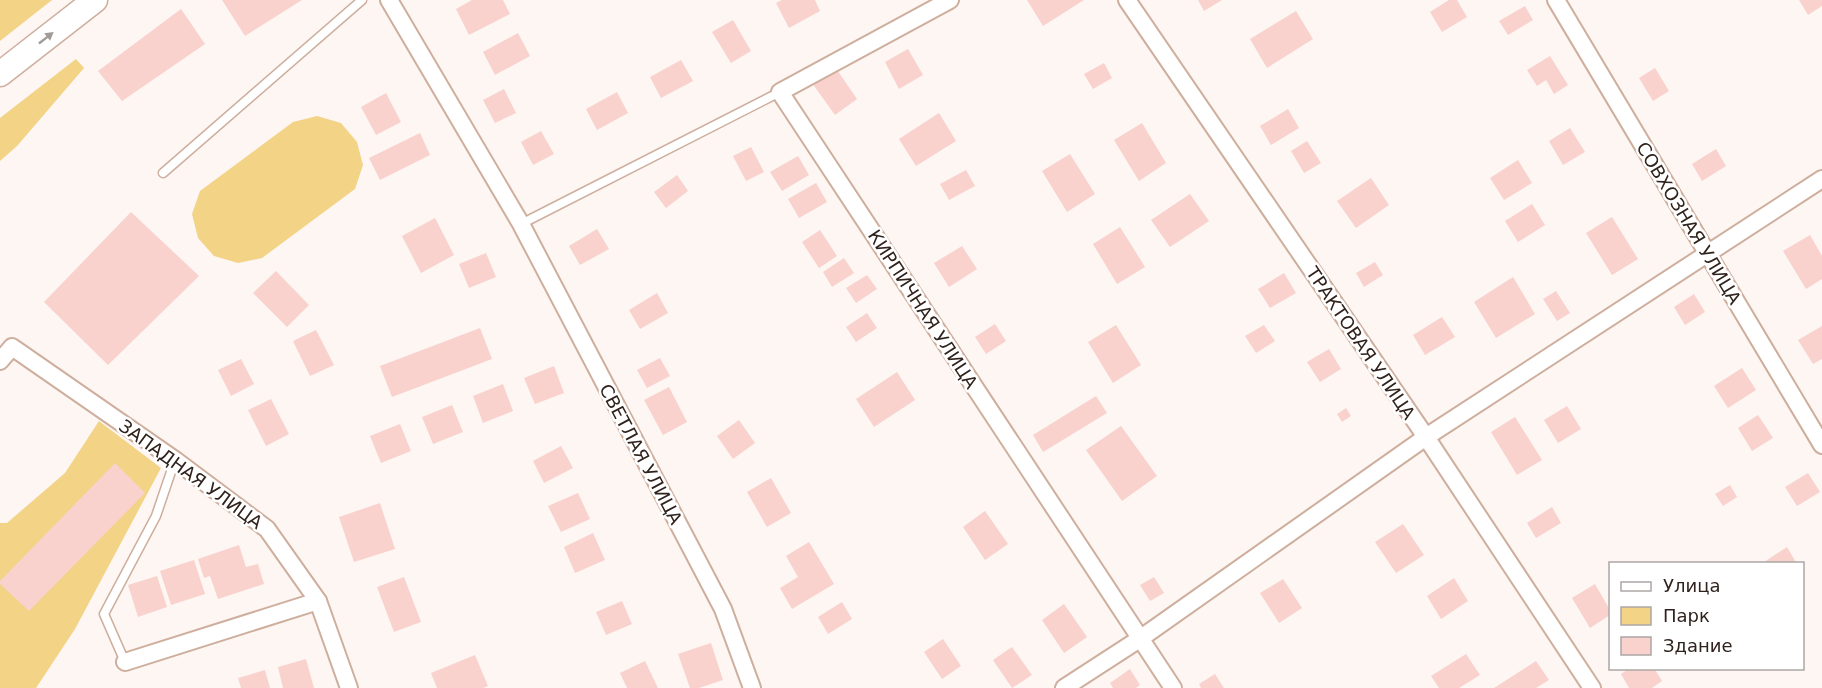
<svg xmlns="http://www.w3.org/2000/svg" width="1822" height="688" font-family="'DejaVu Sans',sans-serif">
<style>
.green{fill:#f3d385}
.building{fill:#f9d2cd}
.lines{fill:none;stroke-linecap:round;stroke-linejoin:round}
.service-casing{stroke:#ceae9d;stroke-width:11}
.minor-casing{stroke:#ceae9d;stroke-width:20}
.secondary-casing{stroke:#ceae9d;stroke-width:27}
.service{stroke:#fff;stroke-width:8}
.minor{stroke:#fff;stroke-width:16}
.secondary{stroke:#fff;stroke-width:24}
.oneway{fill:#a29c99}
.labels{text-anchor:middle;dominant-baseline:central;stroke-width:5;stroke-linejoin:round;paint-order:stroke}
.street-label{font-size:18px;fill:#30231d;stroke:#fff}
</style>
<rect width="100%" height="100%" fill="#fdf6f3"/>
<g class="green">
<polygon points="0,0 52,0 0,41"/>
<polygon points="76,59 84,68 17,146 0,161 0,118"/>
<polygon points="317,116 341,123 357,142 363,165 355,189 262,258 238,263 214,256 198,238 192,214 200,191 293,122"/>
<polygon points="99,421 161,468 75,629 36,688 0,688 0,523 7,523 65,473"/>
</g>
<g class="building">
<polygon points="222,0 302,0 245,36"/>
<polygon points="472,0 503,0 510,14 469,35 456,9"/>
<polygon points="782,0 815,0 820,11 789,28 776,3"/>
<polygon points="1027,0 1084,0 1043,26"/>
<polygon points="1198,0 1222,0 1204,11"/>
<polygon points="1449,0 1457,0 1467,17 1442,32 1430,12"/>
<polygon points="1799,0 1822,0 1822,6 1808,15"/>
<polygon points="1525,6 1533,20 1508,35 1499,21"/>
<polygon points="181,9 205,44 122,101 98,71"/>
<polygon points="1296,11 1313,39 1267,68 1250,39"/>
<polygon points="733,20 751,51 731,63 712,32"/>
<polygon points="518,33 530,56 495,75 483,52"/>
<polygon points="908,49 923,75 899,89 885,62"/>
<polygon points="1550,56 1568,85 1554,94 1546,80 1537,86 1527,70"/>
<polygon points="681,60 693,81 661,98 650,77"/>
<polygon points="1104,63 1112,78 1093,89 1084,74"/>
<polygon points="835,67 857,99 835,115 812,83"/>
<polygon points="1655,68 1669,91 1653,101 1639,78"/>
<polygon points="504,89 516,113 495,123 483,100"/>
<polygon points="617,92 628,113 597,130 586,109"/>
<polygon points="386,93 401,122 376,135 361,107"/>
<polygon points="1288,109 1299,128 1271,145 1260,126"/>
<polygon points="939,113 956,141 916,166 899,139"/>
<polygon points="1142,123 1166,163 1139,181 1114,140"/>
<polygon points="1570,128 1585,152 1563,165 1549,141"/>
<polygon points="541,131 554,154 533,165 521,142"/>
<polygon points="420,133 430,155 380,180 369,158"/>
<polygon points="1307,141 1321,163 1304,173 1291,151"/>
<polygon points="751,147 764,172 746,181 733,156"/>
<polygon points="1716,149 1726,166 1702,181 1692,164"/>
<polygon points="1070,154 1095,194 1067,212 1042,171"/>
<polygon points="798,156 809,175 782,191 770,172"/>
<polygon points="1518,160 1532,183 1504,200 1490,178"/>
<polygon points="966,170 975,186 949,200 940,184"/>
<polygon points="677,175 688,191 666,208 654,192"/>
<polygon points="1371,178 1389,205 1356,228 1337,201"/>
<polygon points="816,183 827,202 799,218 788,199"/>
<polygon points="1190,194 1209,221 1170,247 1151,220"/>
<polygon points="1532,204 1545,225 1518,242 1505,221"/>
<polygon points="131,212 199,276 108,365 44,302"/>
<polygon points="1612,217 1638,259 1612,275 1586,233"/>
<polygon points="435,218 454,255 421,273 402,236"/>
<polygon points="1120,227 1145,267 1117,284 1093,244"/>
<polygon points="597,229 609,249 580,265 569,246"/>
<polygon points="820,230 837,256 819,268 802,242"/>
<polygon points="1810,235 1822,256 1822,279 1806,289 1783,251"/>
<polygon points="962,246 977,269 949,287 934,263"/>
<polygon points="486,253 496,277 469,288 459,264"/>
<polygon points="844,258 854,273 832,287 823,272"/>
<polygon points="1375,262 1383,275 1364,287 1356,273"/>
<polygon points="276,271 309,305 287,327 253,293"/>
<polygon points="1284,273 1296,293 1270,308 1258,289"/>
<polygon points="867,275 877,289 856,303 846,288"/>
<polygon points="1513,277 1535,314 1496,338 1474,302"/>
<polygon points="1556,291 1570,313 1557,321 1543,299"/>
<polygon points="657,293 668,313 640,329 629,310"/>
<polygon points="1694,294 1705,312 1685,325 1674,307"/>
<polygon points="867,313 877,328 856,342 846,327"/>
<polygon points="1442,317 1455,337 1425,355 1413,335"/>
<polygon points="995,324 1006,341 986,354 975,337"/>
<polygon points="1116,325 1141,365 1113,383 1088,342"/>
<polygon points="1264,325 1275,341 1256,353 1245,336"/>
<polygon points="1822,326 1822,359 1813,364 1798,340"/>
<polygon points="480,328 492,359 392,397 380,366"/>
<polygon points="316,330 334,365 310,376 293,341"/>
<polygon points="1329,349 1341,369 1320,382 1307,362"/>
<polygon points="660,358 670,376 647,388 637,370"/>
<polygon points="241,359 254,384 231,396 218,370"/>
<polygon points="554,366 564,393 535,404 524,378"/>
<polygon points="1742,368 1756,390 1728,408 1714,386"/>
<polygon points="897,372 915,400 874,427 856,399"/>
<polygon points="503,384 513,411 483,423 473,396"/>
<polygon points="669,387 687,422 663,435 644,400"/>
<polygon points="1096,396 1107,413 1043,452 1033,435"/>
<polygon points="271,399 289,434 266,446 248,410"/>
<polygon points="452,405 463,432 433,444 422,417"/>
<polygon points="1567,406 1581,429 1558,443 1544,420"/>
<polygon points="1346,408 1351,416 1342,422 1337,414"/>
<polygon points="1758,415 1773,438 1752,451 1738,428"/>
<polygon points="1515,417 1542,460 1517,475 1491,432"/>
<polygon points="739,420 755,443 733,459 717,436"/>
<polygon points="400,424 411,451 381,463 370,436"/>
<polygon points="1121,426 1157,476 1122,501 1086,450"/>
<polygon points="561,446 573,468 544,483 533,461"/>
<polygon points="115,463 145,493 29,611 0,584 0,581"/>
<polygon points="1808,473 1820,492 1797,506 1785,487"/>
<polygon points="771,478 791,513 767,527 747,492"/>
<polygon points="1730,485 1737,497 1723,506 1715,494"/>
<polygon points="578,493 590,519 561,532 548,506"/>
<polygon points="380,503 395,549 354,562 339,517"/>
<polygon points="1552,507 1561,523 1536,538 1527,523"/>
<polygon points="985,511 1008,544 985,560 963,527"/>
<polygon points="1403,524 1424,555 1396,573 1375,542"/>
<polygon points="593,533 605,560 575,573 564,547"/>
<polygon points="809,542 834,584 792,609 780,588 798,577 786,556"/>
<polygon points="239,545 246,567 258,564 264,584 218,599 210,576 204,578 198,559"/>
<polygon points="1787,547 1797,564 1761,564"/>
<polygon points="194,560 205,594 171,605 160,571"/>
<polygon points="157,576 167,607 138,617 128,585"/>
<polygon points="404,577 421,622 394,632 377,587"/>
<polygon points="1154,577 1164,593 1150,601 1140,585"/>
<polygon points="1454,578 1468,601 1441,619 1427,596"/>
<polygon points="1283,579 1302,608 1279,623 1260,593"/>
<polygon points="1595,584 1610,610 1610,615 1590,628 1572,598"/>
<polygon points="622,601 632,624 606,635 596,612"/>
<polygon points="842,602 852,619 828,634 818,617"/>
<polygon points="1064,604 1087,637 1064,653 1042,620"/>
<polygon points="943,639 961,666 942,679 924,652"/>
<polygon points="711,643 723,680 699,688 690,688 678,654"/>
<polygon points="1012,647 1032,675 1012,688 993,660"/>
<polygon points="1466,654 1480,675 1459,688 1439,688 1431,676"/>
<polygon points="475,655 488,686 483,688 437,688 431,673"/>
<polygon points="306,659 314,688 283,688 278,667"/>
<polygon points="645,661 658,688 627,688 620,673"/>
<polygon points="1536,661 1549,680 1536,688 1494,688"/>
<polygon points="1630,668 1654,668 1662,681 1652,688 1629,688 1621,674"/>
<polygon points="1130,669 1140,685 1136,688 1113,688 1110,683"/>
<polygon points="265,670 270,688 241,688 238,678"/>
<polygon points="1215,674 1224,688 1201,688 1199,684"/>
</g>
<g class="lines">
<g class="service-casing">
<g id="service">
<polyline points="163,173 362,0"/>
<polyline points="521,224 780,92"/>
<polyline points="125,662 104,614 156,516 175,460"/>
</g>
</g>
<g class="minor-casing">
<g id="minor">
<polyline points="389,0 521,224 723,609 752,688"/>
<polyline points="950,0 780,92 1173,688"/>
<polyline points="1127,0 1426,437 1592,688"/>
<polyline points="1556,0 1822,445"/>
<polyline points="0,361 12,347 175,460 267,529 318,601 349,688"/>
<polyline points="125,662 318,601"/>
<polyline points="1064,688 1141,638 1426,437 1822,179"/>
</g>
</g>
<g class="secondary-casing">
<polyline id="secondary" points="0,74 95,0"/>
</g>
<use href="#service" class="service"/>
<use href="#minor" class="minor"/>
<use href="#secondary" class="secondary"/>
</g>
<defs><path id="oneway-solid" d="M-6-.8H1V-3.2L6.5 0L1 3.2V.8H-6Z" transform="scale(1.5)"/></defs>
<use class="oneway" href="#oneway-solid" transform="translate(46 38) rotate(-38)"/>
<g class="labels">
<g class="street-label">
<text transform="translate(1689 223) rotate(59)">СОВХОЗНАЯ УЛИЦА</text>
<text transform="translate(923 309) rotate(57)">КИРПИЧНАЯ УЛИЦА</text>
<text transform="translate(1361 343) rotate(56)">ТРАКТОВАЯ УЛИЦА</text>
<text transform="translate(641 454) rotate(62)">СВЕТЛАЯ УЛИЦА</text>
<text transform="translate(191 474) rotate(36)">ЗАПАДНАЯ УЛИЦА</text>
</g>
</g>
<rect x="1609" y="562" width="195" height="108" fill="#ffffff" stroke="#aca7a5" stroke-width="1.5"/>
<rect x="1621" y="582" width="30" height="9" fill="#ffffff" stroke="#aca7a5" stroke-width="1.5"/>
<text x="1663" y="592" font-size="18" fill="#30231d">Улица</text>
<rect x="1621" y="607" width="30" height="18" fill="#f3d385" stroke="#aca7a5" stroke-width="1.5"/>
<text x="1663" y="622" font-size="18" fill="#30231d">Парк</text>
<rect x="1621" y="637" width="30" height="18" fill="#f9d2cd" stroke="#aca7a5" stroke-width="1.5"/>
<text x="1663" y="652" font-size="18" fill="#30231d">Здание</text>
</svg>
